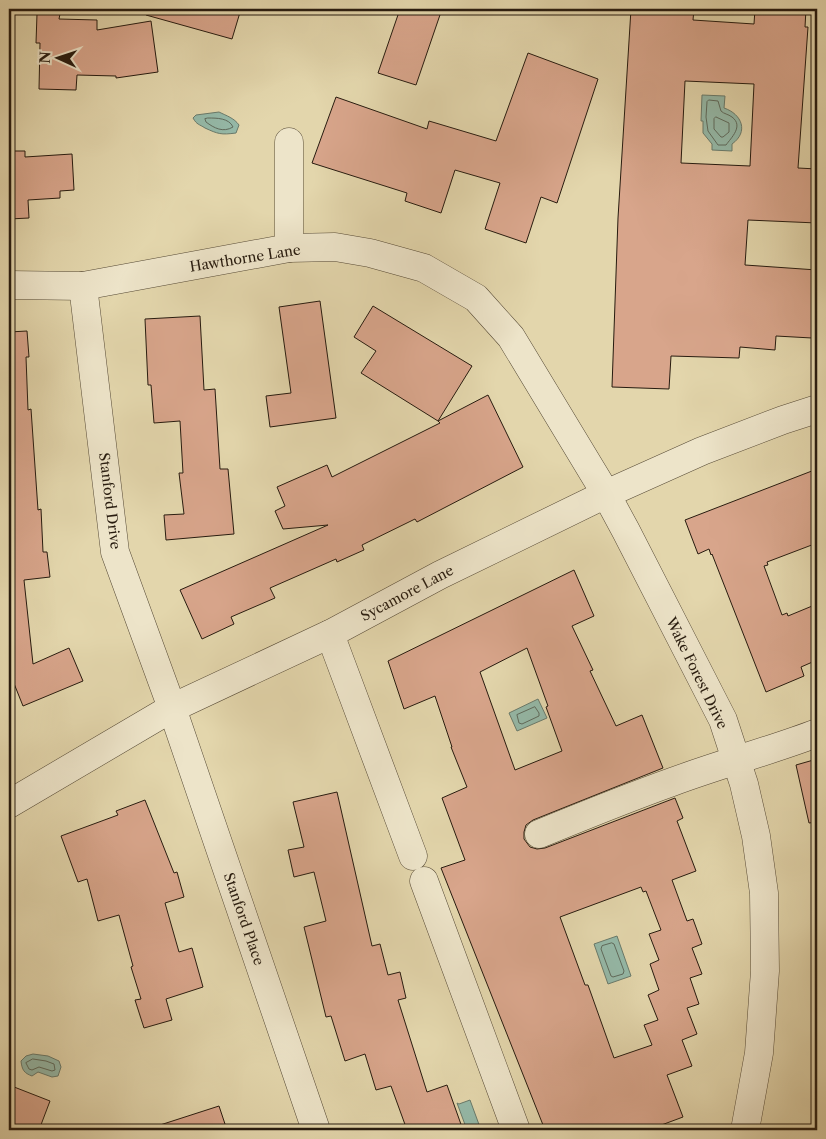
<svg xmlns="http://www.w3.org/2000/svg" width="826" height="1139" font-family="'Libre Caslon Text',serif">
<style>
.water{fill:#95b9a8;stroke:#697a6b}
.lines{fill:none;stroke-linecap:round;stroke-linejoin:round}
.shore{stroke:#5e6a5c;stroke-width:1}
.building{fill:#d8a58b;stroke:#271b0f;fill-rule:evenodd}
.minor-casing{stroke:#564a36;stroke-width:29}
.minor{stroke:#ede4c9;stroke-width:28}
.labels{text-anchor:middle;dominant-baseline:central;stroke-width:4;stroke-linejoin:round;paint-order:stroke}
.street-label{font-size:14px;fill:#271b0f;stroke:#ede4c9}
</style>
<rect width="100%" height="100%" fill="#e3d6ac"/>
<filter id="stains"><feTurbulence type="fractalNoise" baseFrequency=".004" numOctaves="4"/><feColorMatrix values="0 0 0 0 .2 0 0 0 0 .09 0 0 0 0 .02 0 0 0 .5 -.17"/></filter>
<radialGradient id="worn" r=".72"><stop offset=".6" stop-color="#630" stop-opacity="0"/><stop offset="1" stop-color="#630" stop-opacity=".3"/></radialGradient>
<g class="water">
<path d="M702,95l23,1 -1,12c18,6 25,24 8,36v7l-20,-1v-6l-9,-11v-12h-2z"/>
<path d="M219,112c8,4 15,6 20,13l-3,8c-15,2 -18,1 -31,-5 -6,-4 -8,-3 -12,-10l3,-3z"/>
<polygon points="538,699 547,718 517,731 509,713"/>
<polygon points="617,936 631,976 608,984 594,944"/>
<path d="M33,1054l15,2 11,5 2,6 -3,9 -6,1 -14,-5 -6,4c-8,-3 -10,-6 -11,-15l5,-5z"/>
<polygon points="470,1100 481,1130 467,1130 457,1103 459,1104"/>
</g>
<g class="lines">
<g class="shore">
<path d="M709,100l9,1 3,10c3,3 7,3 11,6 12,9 -1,21 -6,28h-8l-10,-14 -2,-14 1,-15z"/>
<polygon points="716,117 729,123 729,132 723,137 721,137 714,129 714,119"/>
<path d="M208,118c9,0 21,0 25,9 -10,6 -19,1 -27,-5l-1,-3z"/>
<polygon points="535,707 539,713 539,716 522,724 519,723 517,715"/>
<polygon points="612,943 614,944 624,971 623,974 613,977 611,976 601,949 602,946"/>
<polygon points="33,1059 46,1061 54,1064 55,1070 52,1071 39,1067 32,1070 29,1069 26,1063"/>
</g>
</g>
<g class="building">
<polygon points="147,9 241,9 232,39 146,15"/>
<polygon points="400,9 442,9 416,85 378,73"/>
<path d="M631,9h63l-1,11 61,4 1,-15h51l-1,18h3l-10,141 19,1v54l-69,-3 -3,45 72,5v55h-5v13l-36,-2 -1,14 -35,-3 -1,11 -68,-2 -2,33 -57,-2 6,-169zM685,81l69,3 -4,82 -69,-3z"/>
<polygon points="37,14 60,14 59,19 97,20 97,30 151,21 158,72 116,78 116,76 77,75 76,90 39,89 40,43 36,43"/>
<polygon points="528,53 598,79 557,203 541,197 526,243 485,229 500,183 455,170 441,213 405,201 407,193 312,163 336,97 427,129 429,121 496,141"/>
<polygon points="9,151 25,151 25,157 72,154 74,190 60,191 60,198 28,200 29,218 9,219"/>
<polygon points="320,301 336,418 270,427 266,396 291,393 279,307"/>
<polygon points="373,306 472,366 438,421 361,373 376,351 354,337"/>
<polygon points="200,316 204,390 215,389 220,469 228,469 234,534 166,540 164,515 184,514 179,473 183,473 180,421 154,423 151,385 148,385 145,319"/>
<polygon points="27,331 29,357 26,357 28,410 31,409 38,510 41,509 43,552 47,552 50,577 24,580 33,664 69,648 83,681 23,706 9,671 9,332"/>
<polygon points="488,395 523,467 417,522 415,519 362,545 364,550 337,562 336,559 270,588 275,598 231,617 234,624 202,639 180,590 328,525 283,529 275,511 285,506 277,487 327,465 332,477 440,423 438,421"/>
<polygon points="817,469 817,543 767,562 768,565 764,566 782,615 787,613 788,616 817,604 817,660 801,667 804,676 766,692 712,554 711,555 709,549 698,554 685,520"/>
<path d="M574,570l20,46 -22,10 21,44 -3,1 26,55 26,-11 21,53 -130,52 -7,5 -2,7v7l6,8 7,2 8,-1 130,-50 8,20 -6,3 19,50 -24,9 15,41 6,-2 9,25 -10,4 10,26 -12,4 9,26 -12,4 10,26 -15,6 10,26 -25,9 16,42 -35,13h-103l-104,-262 24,-8 -23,-62 25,-11 -16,-40h1l-17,-51 -31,13 -16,-48zM527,648l21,58 -2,1 16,44 -47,19 -35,-98zM641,887l2,5 3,-1 15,39 -12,4 10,26 -9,4 9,26 -11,5 10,25 -14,5 8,20 -38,13 -26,-73h-3l-25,-68z"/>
<polygon points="817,759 817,822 809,823 796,765"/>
<polygon points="337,792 372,946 380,944 388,975 400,972 406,998 398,1000 427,1092 447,1085 463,1130 407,1130 391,1086 376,1090 365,1054 345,1061 331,1016 326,1017 304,927 326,921 314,872 294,877 288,850 304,847 293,802"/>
<polygon points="145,800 174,873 177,872 184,897 165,903 179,952 192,948 203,987 166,999 172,1020 144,1028 135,1000 141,999 131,967 133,966 119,915 98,921 87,879 78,882 61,836 118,815 116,811"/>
<polygon points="9,1085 50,1101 39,1130 9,1130"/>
<polygon points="219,1106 227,1130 158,1130 157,1126"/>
</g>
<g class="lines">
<g class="minor-casing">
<g id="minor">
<polyline points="289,248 289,142"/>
<polyline points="9,285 83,286 289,248 335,247 370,253 424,268 476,298 511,337 606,494 626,531 723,720 744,784 756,836 764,893 765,971 759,1053 745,1130"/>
<polyline points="83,286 115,552 172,708 316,1130"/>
<polyline points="330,634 413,856"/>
<polyline points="9,804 172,708 330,634 440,575 606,494 702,451 783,420 817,409"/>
<path d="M539,834c44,-18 88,-36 133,-52 48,-18 98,-31 145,-49"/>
<polyline points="424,881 516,1130"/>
</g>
</g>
<use href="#minor" class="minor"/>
</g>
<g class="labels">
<g class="street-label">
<text transform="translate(245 258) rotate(-9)">Hawthorne Lane</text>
<text transform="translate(110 501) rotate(83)">Stanford Drive</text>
<text transform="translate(407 593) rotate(-28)">Sycamore Lane</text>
<text transform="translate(697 673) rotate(64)">Wake Forest Drive</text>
<text transform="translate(244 919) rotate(71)">Stanford Place</text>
</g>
</g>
<rect width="826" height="1139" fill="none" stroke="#e3d6ac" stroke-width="30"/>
<rect x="10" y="10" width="806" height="1119" fill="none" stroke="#271b0f" stroke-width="2.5"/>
<rect x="15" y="15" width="796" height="1109" fill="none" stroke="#271b0f"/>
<g transform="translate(58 58) rotate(273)" stroke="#ede4c9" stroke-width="4" paint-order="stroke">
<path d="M0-4L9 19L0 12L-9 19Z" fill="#271b0f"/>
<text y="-8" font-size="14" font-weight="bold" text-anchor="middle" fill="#271b0f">N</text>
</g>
<rect width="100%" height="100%" filter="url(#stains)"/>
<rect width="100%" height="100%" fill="url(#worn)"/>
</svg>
